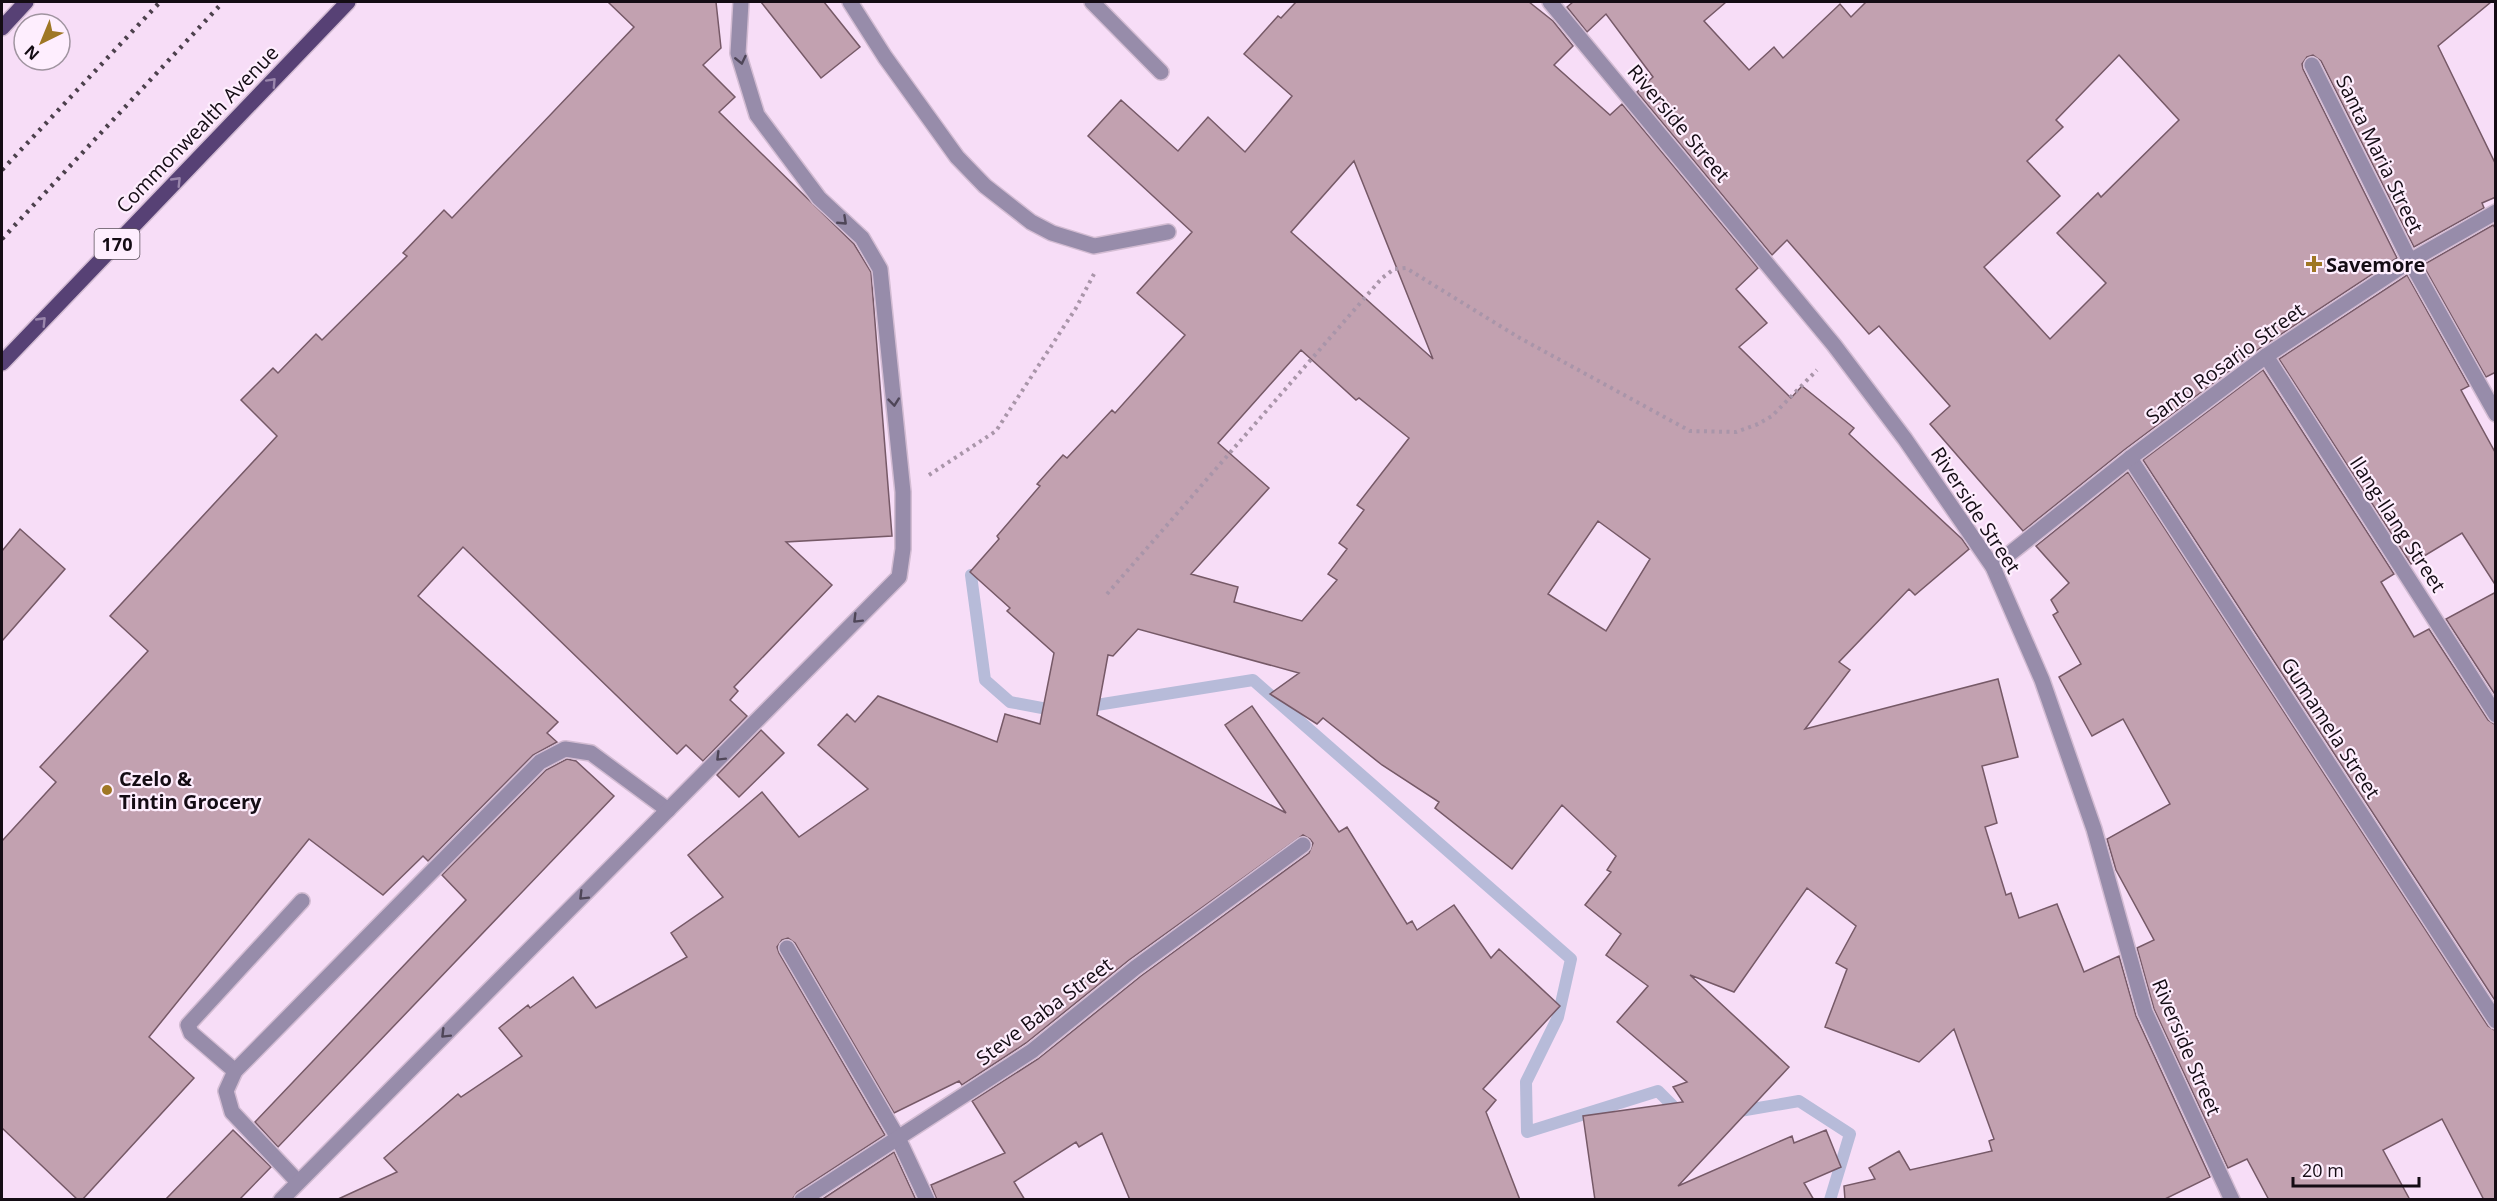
<svg xmlns="http://www.w3.org/2000/svg" width="2497" height="1201" font-family="'Open Sans',sans-serif">
<style>
.lines{fill:none;stroke-linecap:round;stroke-linejoin:round}
.stream{stroke:#b7bbd9;stroke-width:12}
.building{fill:#c2a1b0;stroke:#765967;stroke-width:1.5;fill-rule:evenodd}
.minor-casing{stroke:#d3bcd3;stroke-width:18}
.major-casing{stroke:#d3bcd3;stroke-width:18}
.path{stroke:#a995a9;stroke-width:4;stroke-dasharray:3 4.5;stroke-linecap:butt}
.minor{stroke:#978caa;stroke-width:15}
.major{stroke:#574175;stroke-width:15}
.rail{stroke:#4c404c;stroke-width:4.5;stroke-dasharray:3 6;stroke-linecap:butt}
.oneway{stroke:#4f4658}
.oneway2{stroke:#9a86ac}
.poi-dot{fill:#9f7725;stroke:#feeefe;stroke-width:2}
.labels{text-anchor:middle;dominant-baseline:central;stroke-width:4.5;stroke-linejoin:round;paint-order:stroke}
.shield{fill:#feeefe;stroke:#5a505a;stroke-width:1.5}
.shield-label{font-size:18px;font-weight:bold;fill:#140c14}
.street-label{font-size:20px;fill:#140c14;stroke:#feeefe}
.poi-label{font-size:20px;font-weight:bold;fill:#140c14;stroke:#feeefe;text-anchor:start}
</style>
<rect width="100%" height="100%" fill="#f7ddf7"/>
<g class="lines">
<g class="stream">
<polyline points="971,575 985,680 1010,702 1058,711"/>
<polyline points="1084,707 1253,680 1571,959 1558,1017 1526,1082 1527,1132 1658,1091 1681,1114"/>
<polyline points="1734,1112 1799,1101 1850,1134 1830,1200"/>
</g>
</g>
<g class="building">
<polygon points="608,2 716,2 721,48 703,65 735,97 719,112 854,244 871,272 892,536 786,542 832,585 734,687 738,691 730,700 747,716 703,761 686,745 677,754 463,547 418,596 558,722 547,733 557,742 533,755 428,861 423,856 383,895 309,839 149,1037 194,1078 82,1200 78,1200 2,1128 2,841 56,782 40,767 148,651 110,616 277,436 241,400 273,368 278,373 316,334 322,340 407,256 403,253 444,210 452,218 634,27"/>
<polygon points="761,2 824,2 860,47 821,78"/>
<path d="M1296,2h233l24,19 20,25 -19,19 56,50 12,-11 136,164 -22,21 31,34 -28,24 52,51 11,-12 52,42 -5,6 113,105 7,10 -54,46 -6,-6 -70,73 11,8 -45,59 193,-50 20,78 -36,9 15,57 -12,4 21,68 5,-2 8,25 38,-14 27,68 35,-16 17,60 74,161 -47,23h-318l-1,-14 31,-7 -6,-11 30,-17 11,19 82,-19 -3,-10 5,-2 -40,-110 -35,33 -94,-35 22,-58 -11,-6 20,-37 -49,-38 -73,104 -44,-17 99,92 -111,119 114,-50 2,7 32,-13 15,37 -37,16 10,17h-219l-12,-84 100,-14 -10,-15 14,-5 -70,-60 31,-36 -42,-31 15,-21 -36,-29 26,-33 -4,-2 9,-14 -54,-51 -50,64 -77,-61 4,-6 -57,-37 -59,-47 -6,6 -47,-30 29,-21 -161,-44 -25,27 -5,-1 -11,60 189,98 -61,-88 27,-19 87,126 8,-5 60,97 5,-3 5,9 37,-25 37,53 8,-9 61,57 -77,83 13,11 -10,12 34,88h-390l-28,-67 -23,14 -3,-5 -62,40 11,18h-88l-6,-15 74,-32 -33,-52 66,-42 103,-83 168,-123 4,-10 -3,-4 -7,-4 -174,125 -103,83 -64,42 -3,-4 -65,32 -99,-170 -7,-5 -6,2 -5,7 2,6 106,182 -88,57 -5,8h-456l61,-28 -13,-14 74,-64 3,3 61,-41 -23,-28 29,-23 2,3 43,-31 23,31 91,-51 -16,-24 52,-36 -35,-42 74,-63 37,45 69,-48 -50,-44 29,-31 8,8 23,-26 119,46 8,-28 35,10 14,-71 -47,-42 3,-3 -40,-36 29,-33 -2,-3 43,-50 -3,-2 26,-29 4,3 45,-48 3,3 70,-78 -48,-42 55,-61 -104,-96 33,-36 57,51 30,-34 37,35 47,-56 -48,-42 34,-38 3,2zM1354,161l79,198 -142,-127zM1301,350l55,50 3,-2 50,40 -52,67 7,5 -25,33 8,6 -19,25 9,6 -35,41 -68,-19 4,-15 -47,-13 78,-86 -51,-45zM1598,521l52,38 -44,72 -58,-37z"/>
<path d="M1573,2h153l-22,19 45,49 25,-23 9,11 57,-54 11,13 15,-15h625l-53,44 58,119v32l-14,6 2,5 -70,39 -93,-186 -8,-6 -6,2 -5,7 1,5 94,189 -137,90 -136,102 -101,81 -93,-107 20,-18 -71,-80 -10,8 -82,-94 -15,15 -135,-163 16,-15 -47,-63 -19,18 -20,-25zM2119,55l60,65 -78,77 -3,-4 -41,40 49,50 -56,56 -66,-72 76,-71 -33,-35 36,-34 -7,-7z"/>
<polygon points="2493,225 2496,229 2496,372 2486,377 2423,265"/>
<polygon points="2407,275 2469,386 2461,390 2496,454 2496,586 2462,533 2411,564 2279,359"/>
<polygon points="2263,370 2394,574 2381,582 2414,637 2429,629 2488,720 2496,725 2496,1002 2143,460"/>
<polygon points="2128,472 2488,1026 2496,1031 2496,1200 2484,1200 2442,1119 2383,1150 2410,1200 2269,1200 2247,1159 2228,1168 2154,1009 2137,948 2154,940 2116,870 2107,839 2170,804 2123,719 2092,736 2059,677 2081,664 2053,615 2058,612 2051,600 2069,583 2036,546"/>
<polygon points="20,529 65,569 2,641 2,551"/>
<polygon points="2496,592 2496,696 2446,619"/>
<polygon points="761,730 784,753 739,797 717,775"/>
<polygon points="567,759 576,761 614,796 278,1147 255,1122 466,900 442,875 546,770"/>
<polygon points="233,1130 271,1167 239,1200 165,1200"/>
<polygon points="894,1152 916,1200 821,1200"/>
</g>
<g class="lines">
<g class="minor-casing">
<g id="minor">
<polyline points="850,2 885,57 957,157 985,186 1031,222 1052,233 1094,246 1168,232"/>
<polyline points="1092,2 1161,72"/>
<polyline points="1550,2 1834,345 1905,439 1993,567 2042,680 2094,829 2145,1012 2232,1200"/>
<polyline points="2312,65 2410,261 2496,414"/>
<polyline points="2266,356 2496,715"/>
<polyline points="2130,458 2496,1021"/>
<polyline points="1993,567 2130,458 2266,356 2410,261 2496,212"/>
<polyline points="787,948 898,1138 927,1200"/>
<polyline points="235,1071 191,1033 188,1025 302,901"/>
<polyline points="298,1182 232,1112 226,1091 235,1071 540,762 565,749 591,753 668,810"/>
<polyline points="281,1200 899,577 903,549 903,492 880,269 862,238 819,198 757,115 738,53 741,2"/>
<polyline points="802,1200 1032,1051 1135,968 1303,845"/>
</g>
</g>
<g class="major-casing">
<g id="major">
<polyline points="2,28 26,2"/>
<polyline points="2,363 348,2"/>
</g>
</g>
<g class="path">
<polyline points="929,475 996,431 1076,308 1094,274"/>
<polyline points="1107,594 1382,278 1394,269 1406,268 1518,337 1690,431 1736,432 1758,424 1772,416 1817,370"/>
</g>
<use href="#minor" class="minor"/>
<use href="#major" class="major"/>
<g class="rail">
<polyline points="2,170 160,2"/>
<polyline points="2,239 223,2"/>
</g>
</g>
<defs><path id="oneway-chevron" d="M-2-3.5L2.5 0L-2 3.5" fill="none" stroke-width="1.6" stroke-linecap="round" stroke-linejoin="round" transform="scale(1.5)"/></defs>
<g class="oneway">
<use href="#oneway-chevron" transform="translate(741 60) rotate(77)"/>
<use href="#oneway-chevron" transform="translate(843 221) rotate(43)"/>
<use href="#oneway-chevron" transform="translate(894 402) rotate(84)"/>
<use href="#oneway-chevron" transform="translate(857 619) rotate(135)"/>
<use href="#oneway-chevron" transform="translate(720 757) rotate(135)"/>
<use href="#oneway-chevron" transform="translate(583 896) rotate(135)"/>
<use href="#oneway-chevron" transform="translate(445 1034) rotate(135)"/>
</g>
<g class="oneway2">
<use href="#oneway-chevron" transform="translate(272 82) rotate(-47)"/>
<use href="#oneway-chevron" transform="translate(177 181) rotate(-46)"/>
<use href="#oneway-chevron" transform="translate(42 321) rotate(-46)"/>
</g>
<g class="poi-dot">
<path d="M2311 255h6v6h6v6h-6v6h-6v-6h-6v-6h6z"/>
<circle cx="107" cy="790" r="6"/>
</g>
<g class="labels">
<rect class="shield" x="94.5" y="229" width="45" height="30" rx="4.5"/>
<g class="shield-label">
<text x="117" y="244">170</text>
</g>
<g class="street-label">
<text transform="translate(1679 123) rotate(50)">Riverside Street</text>
<text transform="translate(197 129) rotate(-46)">Commonwealth Avenue</text>
<text transform="translate(2380 154) rotate(64)">Santa Maria Street</text>
<text transform="translate(2225 363) rotate(-36)">Santo Rosario Street</text>
<text transform="translate(1976 510) rotate(57)">Riverside Street</text>
<text transform="translate(2398 524) rotate(57)">Ilang-Ilang Street</text>
<text transform="translate(2331 728) rotate(57)">Gumamela Street</text>
<text transform="translate(1044 1011) rotate(-37)">Steve Baba Street</text>
<text transform="translate(2187 1047) rotate(67)">Riverside Street</text>
</g>
<g class="poi-label">
<text x="2326" y="264">Savemore</text>
<text x="119" y="778">Czelo &amp;<tspan x="119" dy="23">Tintin Grocery</tspan></text>
</g>
</g>
<rect width="2497" height="1201" fill="none" stroke="#140c14" stroke-width="6"/>
<g transform="translate(42 42) rotate(223)"><circle r="28" fill="#feeefe" stroke="#a094a0" stroke-width="1.5"/>
<path d="M0-4.5L10 22L0 15L-10 22Z" fill="#9f7725"/>
<text y="-9" font-size="16" font-weight="bold" text-anchor="middle" fill="#140c14">N</text>
</g>
<path d="M2293 1177v9h126v-9" fill="none" stroke="#140c14" stroke-width="3"/>
<text x="2302" y="1177" font-size="18" fill="#140c14" stroke="#feeefe" stroke-width="4.5" paint-order="stroke">20 m</text>
</svg>
